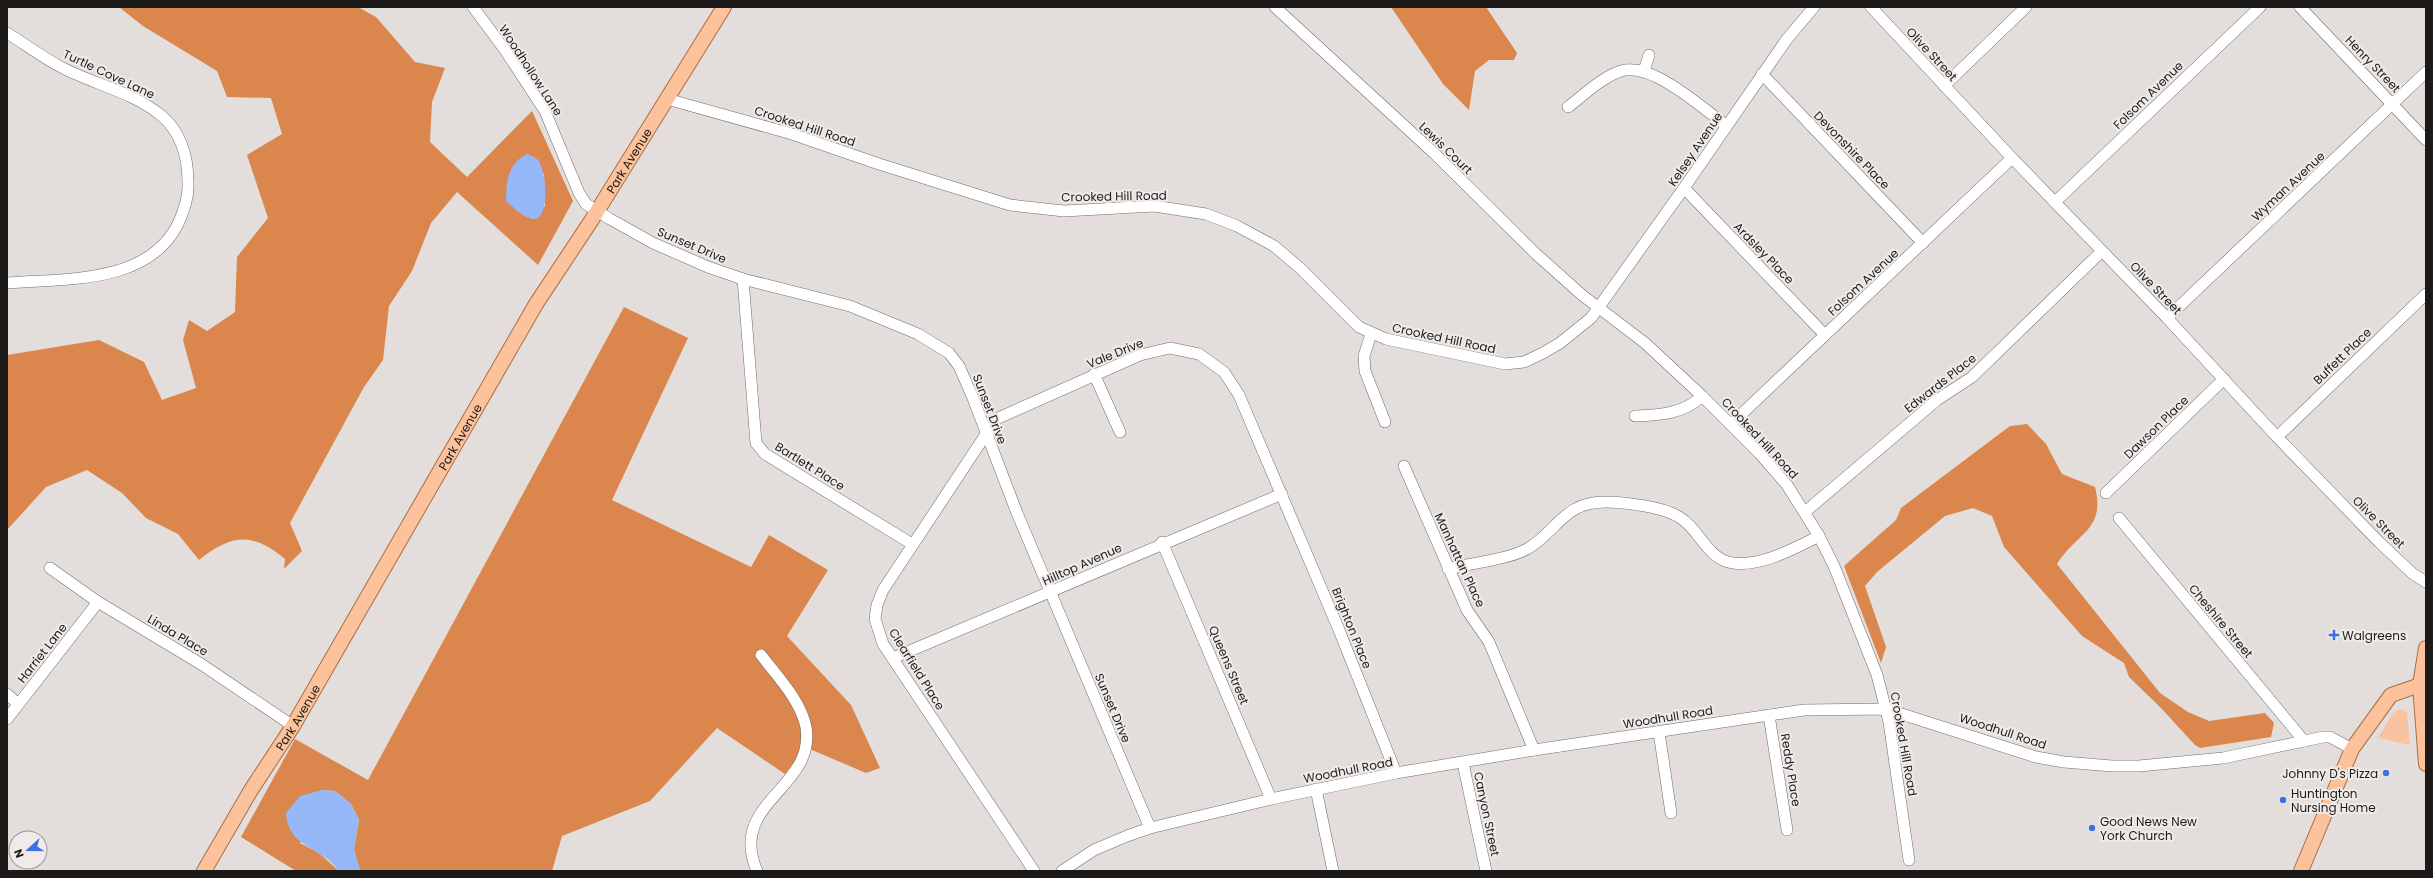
<svg xmlns="http://www.w3.org/2000/svg" width="2433" height="878" font-family="Poppins,sans-serif">
<style>
.green{fill:#f9c2a0}
.forest{fill:#da864c;fill-rule:evenodd}
.water{fill:#96b8f9}
.lines{fill:none;stroke-linecap:round;stroke-linejoin:round}
.minor-casing{stroke:#716c6a;stroke-width:12}
.major-casing{stroke:#ac6d42;stroke-width:16}
.minor{stroke:#fff;stroke-width:11}
.major{stroke:#fbc29b;stroke-width:14}
.poi-dot{fill:#3c71e1;stroke:#f0ebe8;stroke-width:1.5}
.labels{text-anchor:middle;dominant-baseline:central;stroke-width:4;stroke-linejoin:round;paint-order:stroke}
.street-label{font-size:12px;fill:#1c1a19;stroke:#f0ebe8}
.poi-label{font-size:12px;fill:#1c1a19;stroke:#f0ebe8;text-anchor:start}
</style>
<rect width="100%" height="100%" fill="#e3dedb"/>
<polygon class="green" points="2401,709 2407,712 2410,745 2378,738 2393,713"/>
<g class="forest">
<path d="M119,7h239l18,10 39,45 30,6 -13,34 -2,40 37,35 65,-66 41,90 -35,64 -81,-73 -26,31 -19,48 -23,35 -6,54 -19,27 -74,136 12,28 -18,18 1,-10c-33,-27 -53,-25 -86,1l-21,-26 -32,-16 -24,-25 -35,-23 -41,17 -39,43v-175l92,-15 45,22 18,38 34,-12 -13,-48 6,-20 18,11 28,-19 2,-55 31,-39 -21,-63 35,-21 -11,-36 -44,-1 -10,-26 -74,-45zM544,173l1,33 -13,13 -16,-9z"/>
<polygon points="1391,7 1486,7 1517,53 1514,60 1489,60 1475,71 1469,110 1443,84"/>
<polygon points="624,307 688,338 612,500 751,567 769,535 828,570 787,636 851,705 880,768 866,773 805,747 785,774 717,728 650,801 562,836 552,871 360,871 354,849 359,820 351,804 335,791 322,790 300,843 319,853 339,871 296,871 241,837 295,739 368,780"/>
<path d="M2027,424l19,20 16,30 33,13c11,43 -18,45 -38,77l103,129 28,19 21,9 56,-8 9,10 -3,14 -71,11 -5,-3 -35,-38 -31,-30 -5,-14 -42,-27 -78,-89 -12,-31 -19,-8 -28,8 -68,56 -12,14 21,61 -5,16 -37,-97 52,-46 5,-12 109,-82z"/>
</g>
<g class="water">
<path d="M527,154c3,1 8,3 11,6 8,9 13,58 -4,59 -9,0 -21,-12 -28,-18 0,-19 2,-38 21,-47z"/>
<path d="M322,790l13,1 16,13 8,16 -5,29 6,22h-21c-18,-25 -51,-23 -53,-58l14,-17z"/>
</g>
<g class="lines">
<g class="minor-casing">
<g id="minor">
<polyline points="473,7 505,50 545,111 579,193 586,204 610,219 653,243 708,267 743,279 850,306 918,334 949,353 959,366 973,398 1017,513 1150,828"/>
<polyline points="1275,7 1435,154 1536,254 1582,295 1645,343 1702,396 1760,454 1787,485 1819,536 1834,566 1877,675 1889,722 1909,860"/>
<polyline points="1871,7 2012,158 2167,318 2277,437 2379,542 2413,574 2426,582"/>
<polyline points="2300,7 2426,140"/>
<path d="M7,33c18,11 35,24 54,34 34,18 73,25 102,50 19,17 25,43 25,66 1,14 -4,28 -10,41 -31,61 -113,54 -171,59"/>
<polyline points="1644,71 1649,55"/>
<polyline points="1762,74 1923,243"/>
<polyline points="1944,86 2026,7"/>
<polyline points="667,99 792,134 879,164 1010,205 1064,211 1154,206 1206,214 1237,226 1274,246 1300,268 1359,327 1386,339 1505,364 1524,362 1543,353 1560,343 1591,318 1684,188 1787,39 1814,7"/>
<path d="M1568,107c16,-12 34,-30 53,-36 32,-9 81,37 106,55"/>
<polyline points="1684,188 1825,335"/>
<polyline points="2055,202 2260,7"/>
<polyline points="743,279 756,443 765,454 912,544"/>
<polyline points="2167,318 2426,72"/>
<polyline points="1371,334 1364,356 1365,371 1385,422"/>
<polyline points="1094,374 1120,432"/>
<path d="M1635,416c24,-1 49,-2 67,-20"/>
<polyline points="1731,424 2012,158"/>
<polyline points="2277,437 2426,294"/>
<polyline points="1404,466 1467,610 1489,642 1534,750"/>
<polyline points="2106,493 2224,379"/>
<polyline points="1805,512 1937,400 1972,377 2102,251"/>
<polyline points="2119,518 2304,741"/>
<polyline points="1162,542 1271,799"/>
<polyline points="50,568 98,602 201,664 293,726"/>
<path d="M1448,569c23,-6 58,-9 79,-20 30,-17 36,-47 78,-47 19,0 59,5 74,15 21,12 28,43 54,46 28,4 62,-15 86,-27"/>
<polyline points="893,658 1282,494"/>
<polyline points="7,694 18,704"/>
<polyline points="1769,715 1787,830"/>
<polyline points="7,719 98,602"/>
<polyline points="1659,732 1671,813"/>
<polyline points="1463,763 1486,871"/>
<polyline points="1316,789 1333,871"/>
<path d="M757,871c-30,-69 59,-82 49,-144 -5,-26 -29,-51 -45,-72"/>
<polyline points="1034,871 883,644 875,619 877,605 883,590 996,419 1140,355 1170,348 1199,354 1224,372 1239,395 1339,630 1396,773"/>
<polyline points="1062,871 1094,850 1127,836 1150,828 1271,799 1396,773 1534,750 1804,710 1886,709 2036,757 2064,762 2112,766 2139,766 2223,758 2323,737 2330,737 2352,749"/>
</g>
</g>
<g class="major-casing">
<g id="major">
<polyline points="2426,648 2420,685 2426,764"/>
<path id="s1" d="M204,871l47,-81 42,-64 243,-422 55,-83 133,-214"/>
<polyline points="2301,871 2352,749 2391,695 2420,685"/>
</g>
</g>
<use href="#minor" class="minor"/>
<use href="#major" class="major"/>
</g>
<g class="poi-dot">
<path d="M2332 629h4v4h4v4h-4v4h-4v-4h-4v-4h4z"/>
<circle cx="2386" cy="773" r="4"/>
<circle cx="2283" cy="800" r="4"/>
<circle cx="2092" cy="828" r="4"/>
</g>
<g class="labels">
<g class="street-label">
<text transform="translate(1932 54) rotate(47)">Olive Street</text>
<text transform="translate(2373 64) rotate(46)">Henry Street</text>
<text transform="translate(531 70) rotate(57)">Woodhollow Lane</text>
<text transform="translate(109 74) rotate(25)">Turtle Cove Lane</text>
<text transform="translate(2148 95) rotate(-44)">Folsom Avenue</text>
<text transform="translate(805 126) rotate(18)">Crooked Hill Road</text>
<text transform="translate(1446 148) rotate(44)">Lewis Court</text>
<text transform="translate(1695 149) rotate(-56)">Kelsey Avenue</text>
<text transform="translate(1852 150) rotate(46)">Devonshire Place</text>
<text stroke="none"><textPath href="#s1" startOffset="828">Park Avenue</textPath></text>
<text transform="translate(2288 186) rotate(-43)">Wyman Avenue</text>
<text transform="translate(1114 196) rotate(-1)">Crooked Hill Road</text>
<text transform="translate(692 245) rotate(23)">Sunset Drive</text>
<text transform="translate(1764 253) rotate(46)">Ardsley Place</text>
<text transform="translate(1863 282) rotate(-43)">Folsom Avenue</text>
<text transform="translate(2156 288) rotate(46)">Olive Street</text>
<text transform="translate(1444 338) rotate(12)">Crooked Hill Road</text>
<text transform="translate(1115 353) rotate(-22)">Vale Drive</text>
<text transform="translate(2342 356) rotate(-44)">Buffett Place</text>
<text transform="translate(1940 383) rotate(-38)">Edwards Place</text>
<text transform="translate(990 409) rotate(69)">Sunset Drive</text>
<text transform="translate(2156 427) rotate(-44)">Dawson Place</text>
<text stroke="none"><textPath href="#s1" startOffset="504">Park Avenue</textPath></text>
<text transform="translate(1760 438) rotate(47)">Crooked Hill Road</text>
<text transform="translate(810 466) rotate(32)">Bartlett Place</text>
<text transform="translate(2379 522) rotate(45)">Olive Street</text>
<text transform="translate(1460 560) rotate(65)">Manhattan Place</text>
<text transform="translate(1082 564) rotate(-24)">Hilltop Avenue</text>
<text transform="translate(2221 621) rotate(50)">Cheshire Street</text>
<text transform="translate(1352 628) rotate(68)">Brighton Place</text>
<text transform="translate(178 635) rotate(31)">Linda Place</text>
<text transform="translate(42 653) rotate(-52)">Harriet Lane</text>
<text transform="translate(1229 665) rotate(67)">Queens Street</text>
<text transform="translate(917 669) rotate(58)">Clearfield Place</text>
<text transform="translate(1113 708) rotate(67)">Sunset Drive</text>
<text stroke="none"><textPath href="#s1" startOffset="180">Park Avenue</textPath></text>
<text transform="translate(1668 717) rotate(-9)">Woodhull Road</text>
<text transform="translate(2003 731) rotate(18)">Woodhull Road</text>
<text transform="translate(1904 744) rotate(80)">Crooked Hill Road</text>
<text transform="translate(1348 770) rotate(-11)">Woodhull Road</text>
<text transform="translate(1791 770) rotate(81)">Reddy Place</text>
<text transform="translate(1487 814) rotate(78)">Canyon Street</text>
</g>
<g class="poi-label">
<text x="2342" y="635">Walgreens</text>
<text x="2378" y="773" text-anchor="end">Johnny D's Pizza</text>
<text x="2291" y="793">Huntington<tspan x="2291" dy="14">Nursing Home</tspan></text>
<text x="2100" y="821">Good News New<tspan x="2100" dy="14">York Church</tspan></text>
</g>
</g>
<rect width="2433" height="878" fill="none" stroke="#1c1a19" stroke-width="16"/>
<g transform="translate(28 850) rotate(249)"><circle r="19" fill="#f0ebe8" stroke="#9b9795"/>
<path d="M0-3L7 15L0 10L-7 15Z" fill="#3c71e1"/>
<text y="-6" font-size="11" font-weight="bold" text-anchor="middle" fill="#1c1a19">N</text>
</g>
</svg>
